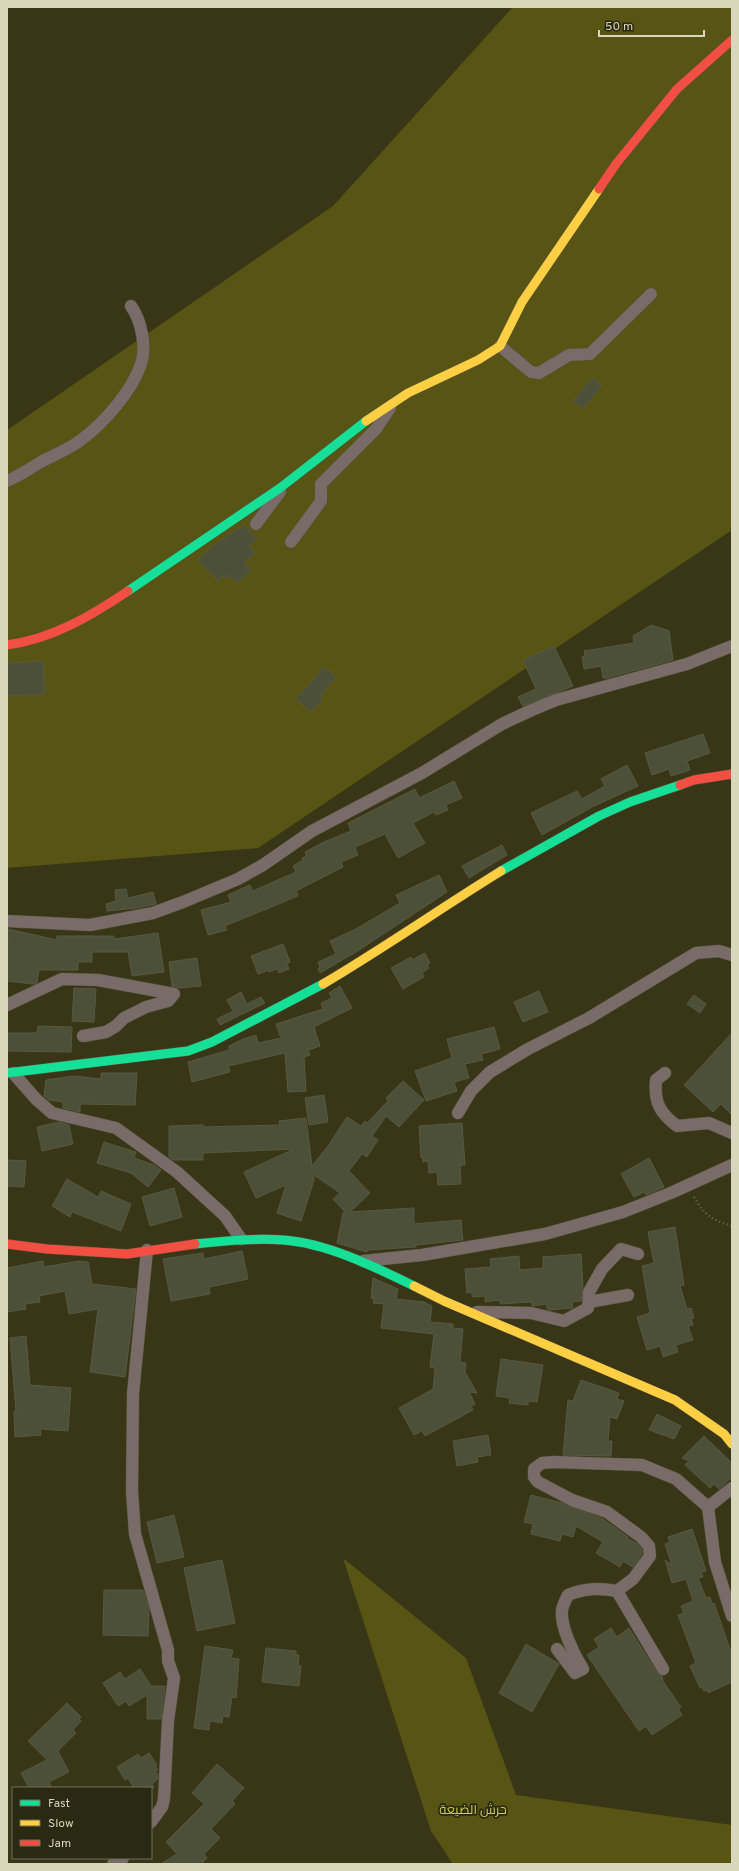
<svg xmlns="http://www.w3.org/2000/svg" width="739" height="1871" font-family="Overpass,Cairo,sans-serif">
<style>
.green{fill:#585414}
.building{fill:#4d5039;stroke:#575a41}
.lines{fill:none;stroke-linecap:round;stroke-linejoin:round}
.street-casing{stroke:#525136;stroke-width:13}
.fast-casing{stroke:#525136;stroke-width:10}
.slow-casing{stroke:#525136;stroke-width:10}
.jam-casing{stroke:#525136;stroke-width:10}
.path{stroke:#726a61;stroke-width:2.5;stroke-dasharray:1 3;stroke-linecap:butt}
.street{stroke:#786b68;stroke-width:12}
.fast{stroke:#16e098;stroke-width:9}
.slow{stroke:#ffcf43;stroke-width:9}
.jam{stroke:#f24e42;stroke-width:9}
.labels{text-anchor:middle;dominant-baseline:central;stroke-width:3.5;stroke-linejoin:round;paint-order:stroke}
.park-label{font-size:13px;fill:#d2cd64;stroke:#2a2912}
</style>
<rect width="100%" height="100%" fill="#383616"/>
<g class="green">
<polygon points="513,7 732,7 732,530 258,848 7,868 7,430 333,206"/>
<polygon points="343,1558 466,1658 516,1795 732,1825 732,1864 453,1864 431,1831"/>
</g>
<g class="building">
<polygon points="592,378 602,385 583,409 573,401"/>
<polygon points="244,525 257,539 249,546 255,553 244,563 251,570 237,583 229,575 226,579 223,576 218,581 198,560 214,545"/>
<polygon points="651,625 669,631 673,660 607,678 603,678 601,666 584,669 582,657 585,656 584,651 634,643 633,636"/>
<polygon points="554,646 573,686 523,706 518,697 536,689 523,660"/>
<polygon points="43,661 45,694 7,696 7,663"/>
<polygon points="324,667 336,677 320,696 323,699 311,712 296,699"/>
<polygon points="703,734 710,753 687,761 690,770 671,776 669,769 652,775 645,753"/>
<polygon points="627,765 638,786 594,806 542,835 531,813 577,791 582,799 605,786 601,779"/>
<polygon points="454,781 462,798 446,805 448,810 436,815 434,812 413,823 425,843 398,858 385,834 355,847 358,855 341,862 343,867 296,891 298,896 225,926 227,930 208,935 201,910 231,902 228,895 250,885 253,891 296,872 293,866 303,860 302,858 306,856 305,852 324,842 351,831 348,823 415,789 419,798"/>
<polygon points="502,845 507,855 469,878 462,866"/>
<polygon points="439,875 447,892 356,952 320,973 318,969 320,967 318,962 336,954 330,941 356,929 400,903 396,895"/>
<polygon points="126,889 128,898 153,892 156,904 137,908 107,911 106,904 116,901 115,890"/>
<polygon points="8,929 57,940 57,936 114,936 114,939 158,933 164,972 132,976 128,952 92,952 92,962 78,962 78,970 39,970 37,983 33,984 7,981"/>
<polygon points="283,944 290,962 287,963 289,969 279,973 277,969 269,972 269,970 258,974 251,956"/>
<polygon points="425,953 430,963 427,965 429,968 422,973 424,977 403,989 391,968 411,957 412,960"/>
<polygon points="197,958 201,986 179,988 172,986 169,962"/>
<polygon points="340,986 352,1008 314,1027 320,1046 308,1050 310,1055 304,1057 306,1091 288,1092 285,1053 228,1066 230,1072 192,1082 188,1062 229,1050 229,1046 243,1039 256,1035 258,1043 281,1038 276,1024 323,1009 321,1003 332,998 329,993"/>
<polygon points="74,988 96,989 94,1022 72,1021"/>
<polygon points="539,991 548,1012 523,1022 514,1002"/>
<polygon points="241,992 247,1004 261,997 265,1003 220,1025 217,1019 233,1011 227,1000"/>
<polygon points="694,995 706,1004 700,1013 687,1004"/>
<polygon points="38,1026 72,1027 71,1052 7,1051 7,1033 37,1033"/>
<polygon points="494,1027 500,1049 481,1054 483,1060 465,1064 469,1078 454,1082 457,1091 426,1101 415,1071 452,1058 447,1039"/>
<polygon points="732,1033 732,1115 721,1104 713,1112 684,1085"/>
<polygon points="101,1073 137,1073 135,1105 80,1104 80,1112 63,1108 63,1102 49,1100 44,1096 46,1080 74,1076 101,1079"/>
<polygon points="403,1081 424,1100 399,1127 386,1116 372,1136 378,1140 367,1157 362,1154 349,1171 370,1193 350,1212 414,1208 414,1224 461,1220 463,1240 416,1245 416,1247 367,1250 367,1252 337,1243 343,1213 345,1212 333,1199 340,1193 314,1175 314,1180 301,1221 277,1213 286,1185 256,1198 244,1172 294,1149 203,1153 203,1160 173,1160 169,1157 169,1126 203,1125 203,1127 280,1125 279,1121 306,1118 312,1166 328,1146 347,1117 361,1126 365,1121 367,1123 388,1101 386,1098"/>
<polygon points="324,1095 328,1122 309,1125 305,1098"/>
<polygon points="59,1122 69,1125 73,1144 42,1151 37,1127"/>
<polygon points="462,1123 465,1165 460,1165 461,1184 438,1185 437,1172 429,1173 428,1161 423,1162 423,1158 421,1158 419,1126"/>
<polygon points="104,1142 136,1152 134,1158 154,1165 161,1170 148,1187 131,1173 97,1163"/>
<polygon points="649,1158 664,1187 646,1195 644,1192 634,1197 621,1174"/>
<polygon points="7,1160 26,1161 24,1187 7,1186"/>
<polygon points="67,1179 98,1197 101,1191 131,1204 121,1231 72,1212 70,1217 52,1206"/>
<polygon points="174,1188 182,1217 150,1226 142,1197"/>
<polygon points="675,1227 684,1285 680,1286 687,1309 691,1308 694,1318 691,1319 693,1325 688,1326 693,1340 676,1345 678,1352 663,1357 660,1346 647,1350 637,1317 650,1313 642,1266 654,1263 648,1232"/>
<polygon points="242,1251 248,1279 209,1287 210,1294 171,1301 163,1259 203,1253 204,1259"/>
<polygon points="581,1254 583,1287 581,1301 572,1302 573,1308 549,1310 547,1309 547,1304 532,1306 532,1302 500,1304 500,1300 485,1302 485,1296 472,1297 472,1292 467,1293 465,1269 491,1267 490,1259 519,1256 520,1270 543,1268 543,1257"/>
<polygon points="43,1261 44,1267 79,1261 88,1262 92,1284 136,1289 125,1377 90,1372 98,1309 69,1314 65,1291 39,1296 40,1302 25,1304 26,1309 7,1312 7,1268"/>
<polygon points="373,1278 398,1289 396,1299 424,1302 432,1306 430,1322 453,1324 453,1328 463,1329 460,1362 466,1363 465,1372 477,1393 469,1392 475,1404 471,1406 473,1410 425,1436 422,1431 414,1435 399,1408 433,1389 435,1368 430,1367 434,1334 381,1328 384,1304 373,1303 374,1298 371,1298"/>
<polygon points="26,1336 30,1385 71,1388 68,1431 40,1429 41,1435 15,1437 14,1411 16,1411 10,1338"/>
<polygon points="501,1359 543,1365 537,1402 528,1401 528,1405 509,1403 510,1398 496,1396"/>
<polygon points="581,1380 619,1393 617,1399 624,1401 617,1419 610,1417 608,1441 612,1441 611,1456 563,1455 568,1400 573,1401"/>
<polygon points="657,1414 681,1426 674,1439 649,1430"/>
<polygon points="488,1435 491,1455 477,1457 478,1462 457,1466 453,1441"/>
<polygon points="704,1436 732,1463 732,1477 719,1489 714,1484 710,1488 685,1465 689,1461 682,1458"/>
<polygon points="531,1495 562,1503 603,1519 628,1537 627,1538 638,1544 642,1549 642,1554 633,1567 623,1561 620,1567 596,1553 603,1542 576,1526 573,1537 562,1534 560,1541 531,1534 533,1524 524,1522"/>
<polygon points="174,1515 184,1557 157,1563 147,1522"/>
<polygon points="692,1529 706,1571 701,1572 703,1577 698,1578 706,1598 710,1597 712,1604 714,1603 732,1655 732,1682 708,1693 707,1690 704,1691 702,1687 700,1688 690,1666 696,1663 678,1615 684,1613 681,1606 693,1601 686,1579 672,1583 665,1560 672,1565 665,1544 670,1542 668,1537"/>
<polygon points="222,1560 235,1623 197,1631 184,1568"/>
<polygon points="104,1590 143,1590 149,1609 148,1636 103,1635"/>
<polygon points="611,1628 617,1637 629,1628 657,1673 662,1676 663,1679 662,1680 681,1707 678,1709 682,1715 652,1735 646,1726 639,1731 587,1655 599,1647 594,1639"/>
<polygon points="526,1644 559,1664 532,1712 499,1693"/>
<polygon points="205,1646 233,1650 231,1658 239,1659 236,1698 232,1697 229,1717 223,1716 222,1723 210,1721 209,1730 194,1728"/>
<polygon points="266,1648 296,1651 296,1655 299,1655 298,1666 301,1666 299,1686 262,1682"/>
<polygon points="140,1669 151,1686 165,1686 161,1719 147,1719 147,1695 129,1706 126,1701 118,1706 103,1683 120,1672 125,1679"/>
<polygon points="67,1703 81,1717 79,1719 81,1721 73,1730 76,1733 58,1751 69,1772 49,1782 52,1788 29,1788 21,1773 47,1760 28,1741"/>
<polygon points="149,1753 157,1765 155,1766 158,1770 155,1771 158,1775 157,1780 152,1784 154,1788 134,1788 128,1778 125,1780 117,1767 138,1754 141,1758"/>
<polygon points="217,1764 244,1788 232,1801 235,1804 211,1829 220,1838 204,1854 207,1858 201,1864 161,1864 177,1854 166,1842 204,1804 192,1793"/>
</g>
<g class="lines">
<g class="street-casing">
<g id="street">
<polyline points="500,346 531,372 539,373 569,355 590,354 651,294"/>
<path d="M7,481c12,-5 21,-11 32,-18 14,-8 29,-13 42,-23 23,-17 51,-49 60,-76 6,-17 0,-44 -10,-58"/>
<polyline points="256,524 280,492"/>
<polyline points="291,542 321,501 321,484 376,429 390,408"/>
<polyline points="7,921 90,925 153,913 183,902 238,879 263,865 312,831 422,773 502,724 532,710 556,700 687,664 732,646"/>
<polyline points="7,1005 62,979 98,980 174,994 168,1001 146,1007 124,1018 116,1026 106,1032 83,1036"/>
<polyline points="13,1073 36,1099 52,1113 116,1128 177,1172 225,1216 241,1239"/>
<path d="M665,1073l-9,7c-2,23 4,33 21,46l32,-3 23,10"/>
<polyline points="458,1113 471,1091 490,1072 528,1049 589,1018 696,953 719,951 732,955"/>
<polyline points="147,1250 133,1394 132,1491 135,1534 168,1650 168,1661 174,1678 168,1721 164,1799 162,1807 151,1822"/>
<polyline points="363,1261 422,1255 545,1234 623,1212 673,1192 732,1165"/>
<polyline points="589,1302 628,1295"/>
<polyline points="477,1312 531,1313 564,1321 588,1308 589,1292 602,1269 621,1249 638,1254"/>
<polyline points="732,1488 708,1507 715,1562 732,1616"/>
<path d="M557,1649l18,24 8,-4c-9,-14 -23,-43 -21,-59 1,-5 4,-11 6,-15 17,-7 31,-7 49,-4"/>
<polyline points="663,1669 617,1591 633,1579 650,1556 649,1546 641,1537 607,1512 572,1500 538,1482 534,1477 534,1469 542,1463 553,1462 642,1465 676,1479 708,1507"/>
<polyline points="113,1864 123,1858"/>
</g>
</g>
<g class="fast-casing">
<g id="fast">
<polyline points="128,591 280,488 366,421"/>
<polyline points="501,871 599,816 630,802 680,785"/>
<polyline points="7,1073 188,1051 212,1042 323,984"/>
<path d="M195,1244c29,-3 58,-6 88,-4 44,3 92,27 131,46"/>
</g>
</g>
<g class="slow-casing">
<g id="slow">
<polyline points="366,421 408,393 478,360 500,346 522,302 599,189"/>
<path d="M323,984c61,-36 118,-76 178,-113"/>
<polyline points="414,1286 444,1301 675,1400 724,1434 732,1444"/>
</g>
</g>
<g class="jam-casing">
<g id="jam">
<polyline points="599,189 616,164 677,89 732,40"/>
<path d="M7,645c45,-6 84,-29 121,-54"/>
<polyline points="680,785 694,780 732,774"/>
<polyline points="7,1244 47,1249 127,1254 195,1244"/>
</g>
</g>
<path class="path" d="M694,1197c11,19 18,23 38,29"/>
<use href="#street" class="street"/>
<use href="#fast" class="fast"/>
<use href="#slow" class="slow"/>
<use href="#jam" class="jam"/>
</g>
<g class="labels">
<g class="park-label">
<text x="473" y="1811">حرش الضيعة</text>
</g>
</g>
<rect width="739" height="1871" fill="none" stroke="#d8d7bb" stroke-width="16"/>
<rect x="12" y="1787" width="140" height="72" fill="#2a2912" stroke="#706f56"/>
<rect x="20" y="1800" width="20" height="6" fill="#16e098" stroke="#706f56"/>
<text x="48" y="1807" font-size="12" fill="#d8d7bb">Fast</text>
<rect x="20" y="1820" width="20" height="6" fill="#ffcf43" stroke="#706f56"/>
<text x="48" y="1827" font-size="12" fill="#d8d7bb">Slow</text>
<rect x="20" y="1840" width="20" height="6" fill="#f24e42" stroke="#706f56"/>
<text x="48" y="1847" font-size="12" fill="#d8d7bb">Jam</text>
<path d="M599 30v6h105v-6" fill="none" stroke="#d8d7bb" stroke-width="2"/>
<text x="605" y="30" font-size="12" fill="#d8d7bb" stroke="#2a2912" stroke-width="3" paint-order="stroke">50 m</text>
</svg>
